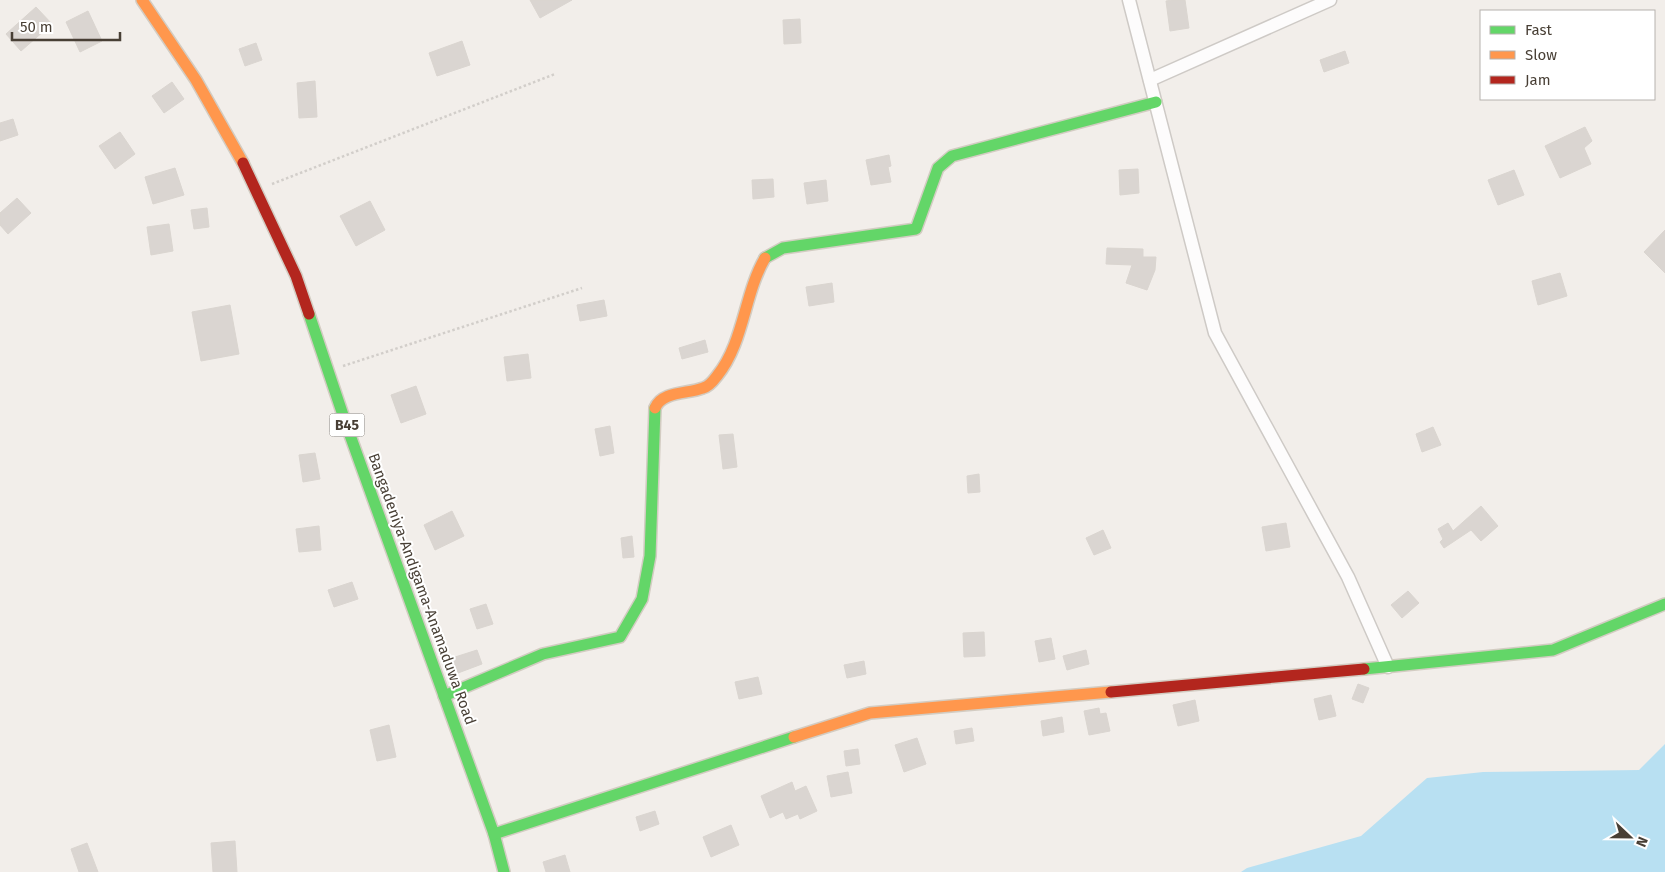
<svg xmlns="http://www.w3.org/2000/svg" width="1665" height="872" font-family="'Fira Sans',sans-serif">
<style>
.water{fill:#b8e0f2}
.building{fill:#dad5d1;stroke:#dad5d0}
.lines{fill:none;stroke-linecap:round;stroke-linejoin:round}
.street-casing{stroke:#cecac6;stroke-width:15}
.fast-casing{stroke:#d3ccc2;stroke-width:14}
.slow-casing{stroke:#d3ccc2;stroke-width:14}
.jam-casing{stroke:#d3ccc2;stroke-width:14}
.path{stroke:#d2ceca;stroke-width:2.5;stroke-dasharray:2.5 2.5;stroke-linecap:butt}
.street{stroke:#fdfcfc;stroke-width:12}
.fast{stroke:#63d668;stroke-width:11}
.slow{stroke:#ff974d;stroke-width:11}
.jam{stroke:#b3261e;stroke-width:11}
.labels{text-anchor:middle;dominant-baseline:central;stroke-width:4;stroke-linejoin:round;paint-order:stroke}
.shield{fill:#fff;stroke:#7f7972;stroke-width:1}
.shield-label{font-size:14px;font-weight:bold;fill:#483f35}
.street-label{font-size:15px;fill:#483f35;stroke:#fff}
</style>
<rect width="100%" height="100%" fill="#f2eeea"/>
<polygon class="water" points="1665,744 1665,872 1241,872 1247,868 1361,836 1427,778 1483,772 1639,770"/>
<g class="building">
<polygon points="530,0 572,0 540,18"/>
<polygon points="1172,0 1185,0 1189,28 1170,31 1166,1"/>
<polygon points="36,7 52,24 21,51 6,34"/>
<polygon points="88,11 102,41 80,52 66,22"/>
<polygon points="800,19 801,43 784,44 783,20"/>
<polygon points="462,41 470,65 437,76 429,53"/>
<polygon points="256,43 262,60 245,66 239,49"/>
<polygon points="1345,51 1349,63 1324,72 1320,60"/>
<polygon points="315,81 317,117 299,118 297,83"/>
<polygon points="172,82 184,99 164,113 152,96"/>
<polygon points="13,119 18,135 0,141 0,123"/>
<polygon points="1585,127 1592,141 1584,148 1591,164 1560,178 1545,146"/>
<polygon points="120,132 135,154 115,169 99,146"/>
<polygon points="889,155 891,166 888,167 891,182 871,185 866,160"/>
<polygon points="175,168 184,195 153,204 145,177"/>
<polygon points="1138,169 1139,193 1120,195 1119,170"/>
<polygon points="1514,170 1524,195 1498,205 1488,180"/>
<polygon points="773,179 774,197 753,199 752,180"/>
<polygon points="826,180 828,201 807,204 804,183"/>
<polygon points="17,198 31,213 8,234 0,225 0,213"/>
<polygon points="370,201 385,230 356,246 340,216"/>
<polygon points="207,208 209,227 194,229 191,210"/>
<polygon points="169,224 173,251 151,255 147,227"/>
<polygon points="1665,230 1665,273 1644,252"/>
<polygon points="1107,248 1143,249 1143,257 1156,257 1155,270 1147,290 1126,283 1132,265 1106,264"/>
<polygon points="1560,273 1567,296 1538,305 1532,281"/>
<polygon points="832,283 834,302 809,306 806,287"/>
<polygon points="604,300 607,316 580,321 577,305"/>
<polygon points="230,305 239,354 201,361 192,312"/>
<polygon points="705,340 708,352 682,359 679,348"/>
<polygon points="528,354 531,378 507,381 504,357"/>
<polygon points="416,386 426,414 401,423 391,395"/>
<polygon points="610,426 614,453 600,456 595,429"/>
<polygon points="1433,427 1441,445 1422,452 1416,434"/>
<polygon points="733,434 737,467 723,469 719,435"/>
<polygon points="315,453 320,479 303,482 299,455"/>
<polygon points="979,474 980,492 968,493 967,476"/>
<polygon points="1481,506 1498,526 1481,541 1471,530 1444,548 1440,542 1443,539 1438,529 1448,523 1453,531"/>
<polygon points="452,511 464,536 435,550 424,525"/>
<polygon points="1286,523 1290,547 1266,551 1262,527"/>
<polygon points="319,526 321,550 299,552 296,529"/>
<polygon points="1103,530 1111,548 1094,555 1086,538"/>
<polygon points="632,536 634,557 623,558 621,538"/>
<polygon points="352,582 358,599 334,607 328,590"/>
<polygon points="1408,591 1419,603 1402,618 1391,605"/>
<polygon points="486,604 493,624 477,629 470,609"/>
<polygon points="984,632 985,656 964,657 963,633"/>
<polygon points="1051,638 1055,659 1039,662 1035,641"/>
<polygon points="477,650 482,664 458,673 452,658"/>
<polygon points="1086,650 1089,664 1067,670 1063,656"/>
<polygon points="864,661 866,674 847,678 844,665"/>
<polygon points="758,677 762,694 739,699 735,682"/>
<polygon points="1358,684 1369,688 1363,703 1352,699"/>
<polygon points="1331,695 1336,716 1319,720 1314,699"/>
<polygon points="1195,700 1199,721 1178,726 1173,705"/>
<polygon points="1099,708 1100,714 1106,713 1110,731 1089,735 1084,711"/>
<polygon points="1062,717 1064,732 1043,736 1041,721"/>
<polygon points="389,725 396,757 377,761 370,730"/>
<polygon points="972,728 974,741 956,744 954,731"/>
<polygon points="917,738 926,764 904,772 895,745"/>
<polygon points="858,749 860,764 846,766 844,751"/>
<polygon points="848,772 852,793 831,797 827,776"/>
<polygon points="792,782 795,791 806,786 817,811 800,819 798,814 786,819 783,812 770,818 761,796"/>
<polygon points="655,811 659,824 640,831 636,817"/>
<polygon points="731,825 739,845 711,857 703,837"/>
<polygon points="235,841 237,872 213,872 211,843"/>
<polygon points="87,843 98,872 79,872 71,849"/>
<polygon points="565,855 570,872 546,872 543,862"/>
</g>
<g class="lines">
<g class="street-casing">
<g id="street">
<polyline points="1129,0 1215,333 1348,577 1388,667"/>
<polyline points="1150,80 1330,0"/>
</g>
</g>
<g class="fast-casing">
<g id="fast">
<polyline points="765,258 783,248 916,229 938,168 952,156 1156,102"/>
<polyline points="309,314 346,424 494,834 504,872"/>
<polyline points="1364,669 1553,650 1665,604"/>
<polyline points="444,696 543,654 620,637 642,599 650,556 655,408"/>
<polyline points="494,834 794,737"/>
</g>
</g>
<g class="slow-casing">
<g id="slow">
<polyline points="142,0 196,80 243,163"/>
<path d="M655,408c7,-17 33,-14 48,-20 5,-1 11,-8 14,-12 27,-33 27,-82 48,-118"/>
<polyline points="794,737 870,713 1111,692"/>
</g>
</g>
<g class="jam-casing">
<g id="jam">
<polyline points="243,163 296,276 309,314"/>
<polyline points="1111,692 1364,669"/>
</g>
</g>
<g class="path">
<polyline points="272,184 555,74"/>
<polyline points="343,366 582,288"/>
</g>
<use href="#street" class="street"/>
<use href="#fast" class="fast"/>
<use href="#slow" class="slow"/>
<use href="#jam" class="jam"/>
</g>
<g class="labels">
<rect class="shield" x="329.5" y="413.5" width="35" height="23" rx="4"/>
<g class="shield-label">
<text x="347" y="425">B45</text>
</g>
<g class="street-label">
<text transform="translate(422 589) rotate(70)">Bangadeniya-Andigama-Anamaduwa Road</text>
</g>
</g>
<rect x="1480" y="10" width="175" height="90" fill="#ffffff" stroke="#b6b2ae"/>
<rect x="1490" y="26" width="25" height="8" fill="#63d668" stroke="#b6b2ae"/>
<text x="1525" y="35" font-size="15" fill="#483f35">Fast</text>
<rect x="1490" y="51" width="25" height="8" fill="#ff974d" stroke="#b6b2ae"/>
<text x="1525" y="60" font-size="15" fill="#483f35">Slow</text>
<rect x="1490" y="76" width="25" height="8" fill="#b3261e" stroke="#b6b2ae"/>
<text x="1525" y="85" font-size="15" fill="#483f35">Jam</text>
<g transform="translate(1630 837) rotate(112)" stroke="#ffffff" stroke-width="4" paint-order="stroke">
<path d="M0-4L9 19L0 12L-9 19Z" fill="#483f35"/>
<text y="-8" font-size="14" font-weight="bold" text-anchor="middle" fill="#483f35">N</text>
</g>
<path d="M12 32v8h108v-8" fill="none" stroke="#483f35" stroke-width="2.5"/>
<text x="20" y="32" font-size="15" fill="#483f35" stroke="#ffffff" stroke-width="4" paint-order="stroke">50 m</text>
</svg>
